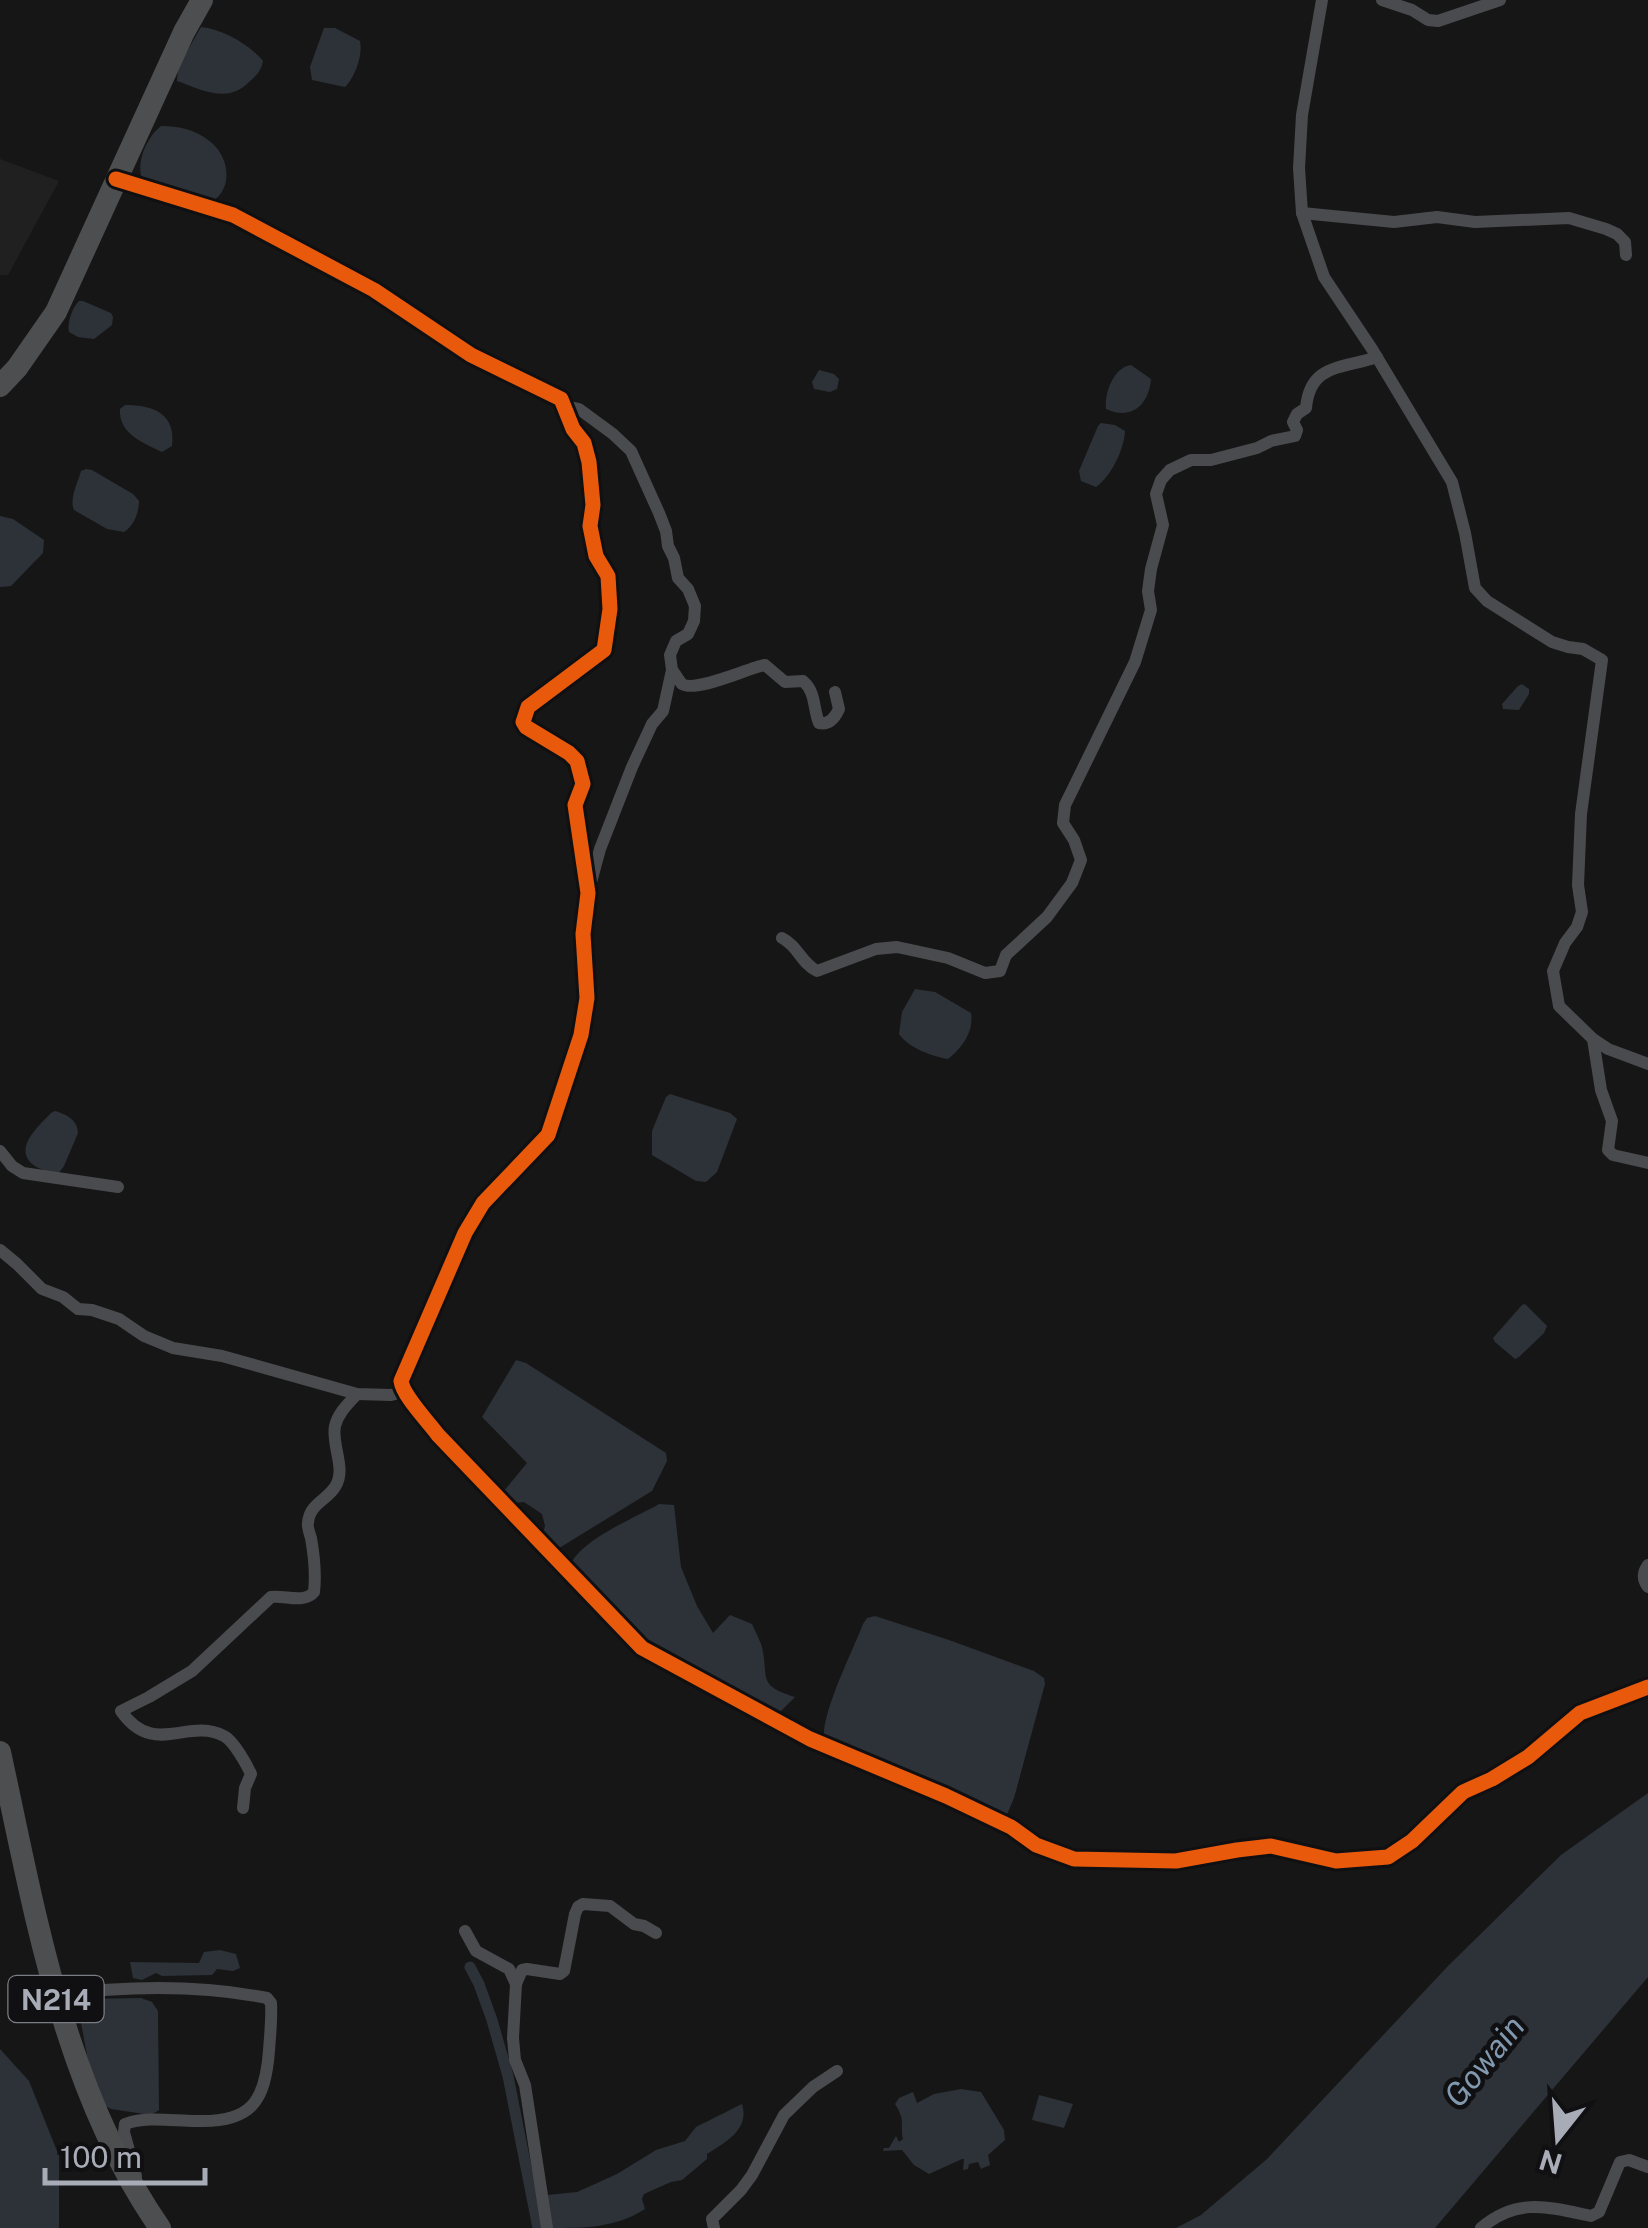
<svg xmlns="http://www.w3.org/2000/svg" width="1648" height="2228" font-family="'Public Sans',sans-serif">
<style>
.built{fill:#202021}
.water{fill:#2c3238}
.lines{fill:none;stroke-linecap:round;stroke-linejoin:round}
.canal{stroke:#2c3238;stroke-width:11}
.street{stroke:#4a4b4e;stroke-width:12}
.highway{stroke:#4c4e50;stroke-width:22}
.cycleway-casing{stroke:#101012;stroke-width:21}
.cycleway{stroke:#e8590c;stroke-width:15}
.labels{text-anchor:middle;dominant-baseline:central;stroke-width:9;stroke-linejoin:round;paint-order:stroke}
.shield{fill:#101012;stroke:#7a7d85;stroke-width:2.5}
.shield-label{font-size:28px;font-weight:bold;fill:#a8acb6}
.water-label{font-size:32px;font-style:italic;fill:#8198ae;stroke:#101012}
</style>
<rect width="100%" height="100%" fill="#161616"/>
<polygon class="built" points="0,159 59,181 8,275 0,275"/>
<g class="water">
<path d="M201,27c21,2 48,17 62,34 -2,10 -6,14 -14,21 -21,22 -47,8 -72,-1l1,-14z"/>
<path d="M324,28h11l25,13c3,14 -5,36 -15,46l-33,-7 -2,-13z"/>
<path d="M161,126c17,0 33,3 47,14 21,14 27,49 3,62l-68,-21c-8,-17 3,-43 18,-55z"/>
<path d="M79,301h4l28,12 2,4 -1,8 -18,14 -16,-2 -9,-5c-2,-9 3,-24 10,-31z"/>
<path d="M1131,365l20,14c-2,25 -19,42 -45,30 -2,-16 8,-42 25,-44z"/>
<polygon points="819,370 834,374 839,379 837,389 830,392 814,389 812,382"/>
<path d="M125,405c29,0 51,9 47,41l-10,6c-19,-9 -44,-19 -42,-43z"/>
<path d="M1101,423l14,2 10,6c-1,19 -14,45 -29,56l-15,-6 -2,-10 19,-45z"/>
<path d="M86,469l6,1 41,24 6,7c0,11 -5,25 -15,31l-17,-3 -33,-19c-5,-11 4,-28 7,-39z"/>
<polygon points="0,516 13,519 44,540 43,553 11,586 0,587"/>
<polygon points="1522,684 1529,689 1529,694 1519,710 1503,709 1502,704 1518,686"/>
<path d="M915,989l20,3 36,21c3,19 -9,35 -23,46 -17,-3 -39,-11 -49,-25l3,-22z"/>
<polygon points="670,1094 730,1113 737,1119 717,1172 706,1182 696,1181 652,1155 652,1131 666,1097"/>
<path d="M55,1111c11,3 23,9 23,22l-14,33 -6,8h-4c-7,-3 -18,-6 -23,-11 -17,-17 10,-39 20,-50z"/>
<polygon points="1525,1304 1547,1326 1544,1333 1519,1357 1515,1359 1495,1342 1493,1338 1522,1305"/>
<polygon points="516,1360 526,1363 666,1453 667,1461 652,1491 556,1550 543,1533 545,1526 542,1514 524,1502 515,1503 503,1492 527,1463 482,1417"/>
<path d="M659,1504l15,1 7,62 16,39 16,27 17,-18 22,9c3,7 8,16 10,23 7,32 -5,38 33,50l-18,18 -137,-73 -71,-75c12,-28 64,-48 90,-63z"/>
<path d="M875,1616l74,24 85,31 10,7 1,6 -31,114 -9,21c-27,-13 -50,-30 -77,-41 -34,-14 -73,-21 -104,-41 -2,-25 29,-87 39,-113l4,-6z"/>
<polygon points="1648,1793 1648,1977 1435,2228 1176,2228 1201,2215 1267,2159 1448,1966 1561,1855"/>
<polygon points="220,1950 236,1954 240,1968 233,1971 217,1969 212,1975 162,1976 156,1973 142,1980 133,1978 130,1962 199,1963 204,1952"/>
<polygon points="141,1998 152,2002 158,2011 159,2110 151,2115 111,2109 104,2105 93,2088 78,2006 80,2001 84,1999"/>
<polygon points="0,2049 29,2081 59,2156 59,2228 0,2228"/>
<path d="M961,2089l20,3 23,38 1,10 -17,15 2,10 -9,4 -3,-7 -9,2 -1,5 -5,1 1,-11h-2l-33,15 -15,-9 -12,-15 -19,1 1,-3h5l7,-12 3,6 4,-3c-3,-16 3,-18 -8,-35l4,-6 14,-6 4,11 17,-9z"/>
<polygon points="1039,2095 1073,2104 1064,2128 1032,2120"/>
<path d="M742,2104c8,25 -16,38 -35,50v5l-25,21 -11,2 -27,12 -2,5 3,10c-29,19 -60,19 -95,19l-3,-33 30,-3 40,-18 39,-24 29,-9 11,-14z"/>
</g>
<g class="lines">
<polyline class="canal" points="470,1967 479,1984 492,2020 508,2076 538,2228"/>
<g class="street">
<polyline points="1322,0 1302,115 1299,168 1302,213 1324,277 1372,349 1452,482 1465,533 1475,588 1487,601 1552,642 1568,647 1583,649 1602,660 1581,814 1578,885 1582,912 1577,927 1565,943 1553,971 1559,1006 1593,1039 1608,1049 1648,1064"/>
<polyline points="1382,0 1412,10 1428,20 1438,21 1500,0"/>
<path d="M116,179l117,36 141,75 97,65 90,44 12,30 11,14 5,19 4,43 -3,21 6,30 12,20 2,33 -6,41 -76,57 -5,15 3,5 43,26 8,8 6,23 -8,21 13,88 -5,41 4,64 -6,37 -33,100 -65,68 -18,30 -64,148c2,15 26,39 37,54l204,213 168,91 136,57 65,31 25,18 38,14 102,2 61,-11 34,-4 65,15 52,-4 24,-16 51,-49 29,-13 36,-22 52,-44 68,-26"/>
<polyline points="1302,213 1394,222 1437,217 1475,222 1569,218 1606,229 1617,234 1625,242 1626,255"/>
<polyline points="565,406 579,409 613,434 631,451 659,513 666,531 668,546 674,558 678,578 688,589 695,606 694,621 688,634 676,641 670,655 672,670 663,711 652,724 632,767 600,849 590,886"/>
<path d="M672,670c2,2 8,12 10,14 14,9 66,-16 83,-19l20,17 18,-1c13,11 10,27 16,42 10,2 16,-5 20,-14l-4,-17"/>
<path d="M782,938c16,8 19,25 35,33l59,-22 21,-2 51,11 37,15 15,-2 6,-16 41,-38 25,-34 9,-23 -7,-20 -11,-17 2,-18 70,-143 16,-52 -3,-19 3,-22 12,-44 -7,-31 5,-14 9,-10 21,-10h20l46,-12 14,-7 24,-5 2,-6 -4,-8 4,-8 9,-6c4,-45 37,-39 71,-51"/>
<polyline points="1593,1039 1601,1090 1612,1121 1608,1150 1613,1155 1648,1163"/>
<polyline points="0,1151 12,1166 23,1173 118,1187"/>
<polyline points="0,1250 17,1264 42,1289 63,1297 78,1309 92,1310 119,1319 144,1336 173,1348 222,1356 357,1394 391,1395 403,1392"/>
<path d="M1648,1565c-6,8 -6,14 0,22"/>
<path d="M243,1808l2,-20 6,-14c-4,-9 -18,-34 -27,-38 -37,-19 -70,22 -103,-25l28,-14 43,-26 79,-74c14,-2 33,7 43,-5 2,-17 0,-37 -3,-54 -1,-3 -4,-12 -3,-15 1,-19 19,-23 27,-36 12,-18 -4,-42 0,-61 3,-13 13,-22 22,-32"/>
<polyline points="465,1931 476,1951 509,1969 516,1984 513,2038 515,2060 525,2085 547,2228"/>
<polyline points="516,1984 522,1970 527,1969 560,1974 564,1971 575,1914 578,1907 583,1904 610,1906 634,1924 644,1926 656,1933"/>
<path d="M55,1995c71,-9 141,-11 212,3l4,5c1,16 -1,32 -2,48 -4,51 -18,72 -73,70 -23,0 -50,-5 -71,3l-1,8 12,44"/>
<polyline points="714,2228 712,2219 741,2190 752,2175 784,2115 813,2087 837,2071"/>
<path d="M1481,2228c36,-31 68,-21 110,-12l8,-4 21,-50 9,-2 19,7"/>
</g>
<g class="highway">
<polyline points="0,386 17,368 56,312 184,32 202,0"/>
<path d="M0,1752c35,161 64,338 160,476"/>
</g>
<g class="cycleway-casing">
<path id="cycleway" d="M116,179l117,36 141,75 97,65 90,44 12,30 11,14 5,19 4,43 -3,21 6,30 12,20 2,33 -6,41 -76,57 -5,15 3,5 43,26 8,8 6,23 -8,21 13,88 -5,41 4,64 -6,37 -33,100 -65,68 -18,30 -64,148c2,15 26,39 37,54l204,213 168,91 136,57 65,31 25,18 38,14 102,2 61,-11 34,-4 65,15 52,-4 24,-16 51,-49 29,-13 36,-22 52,-44 68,-26"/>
</g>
<use href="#cycleway" class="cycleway"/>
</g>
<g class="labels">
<rect class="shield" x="8.5" y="1976" width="95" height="46" rx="8"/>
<g class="shield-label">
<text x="56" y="1999">N214</text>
</g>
<g class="water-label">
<text transform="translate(1484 2061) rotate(-51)">Gowain</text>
</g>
</g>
<g transform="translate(1558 2138) rotate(197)" stroke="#101012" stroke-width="8" paint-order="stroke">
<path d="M0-8L18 38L0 25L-18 38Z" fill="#a8acb6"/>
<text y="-15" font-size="28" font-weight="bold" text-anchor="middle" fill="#a8acb6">N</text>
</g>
<path d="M45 2168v15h160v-15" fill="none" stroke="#a8acb6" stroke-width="5"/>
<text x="60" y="2168" font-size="30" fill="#a8acb6" stroke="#101012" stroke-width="8" paint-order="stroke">100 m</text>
</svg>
